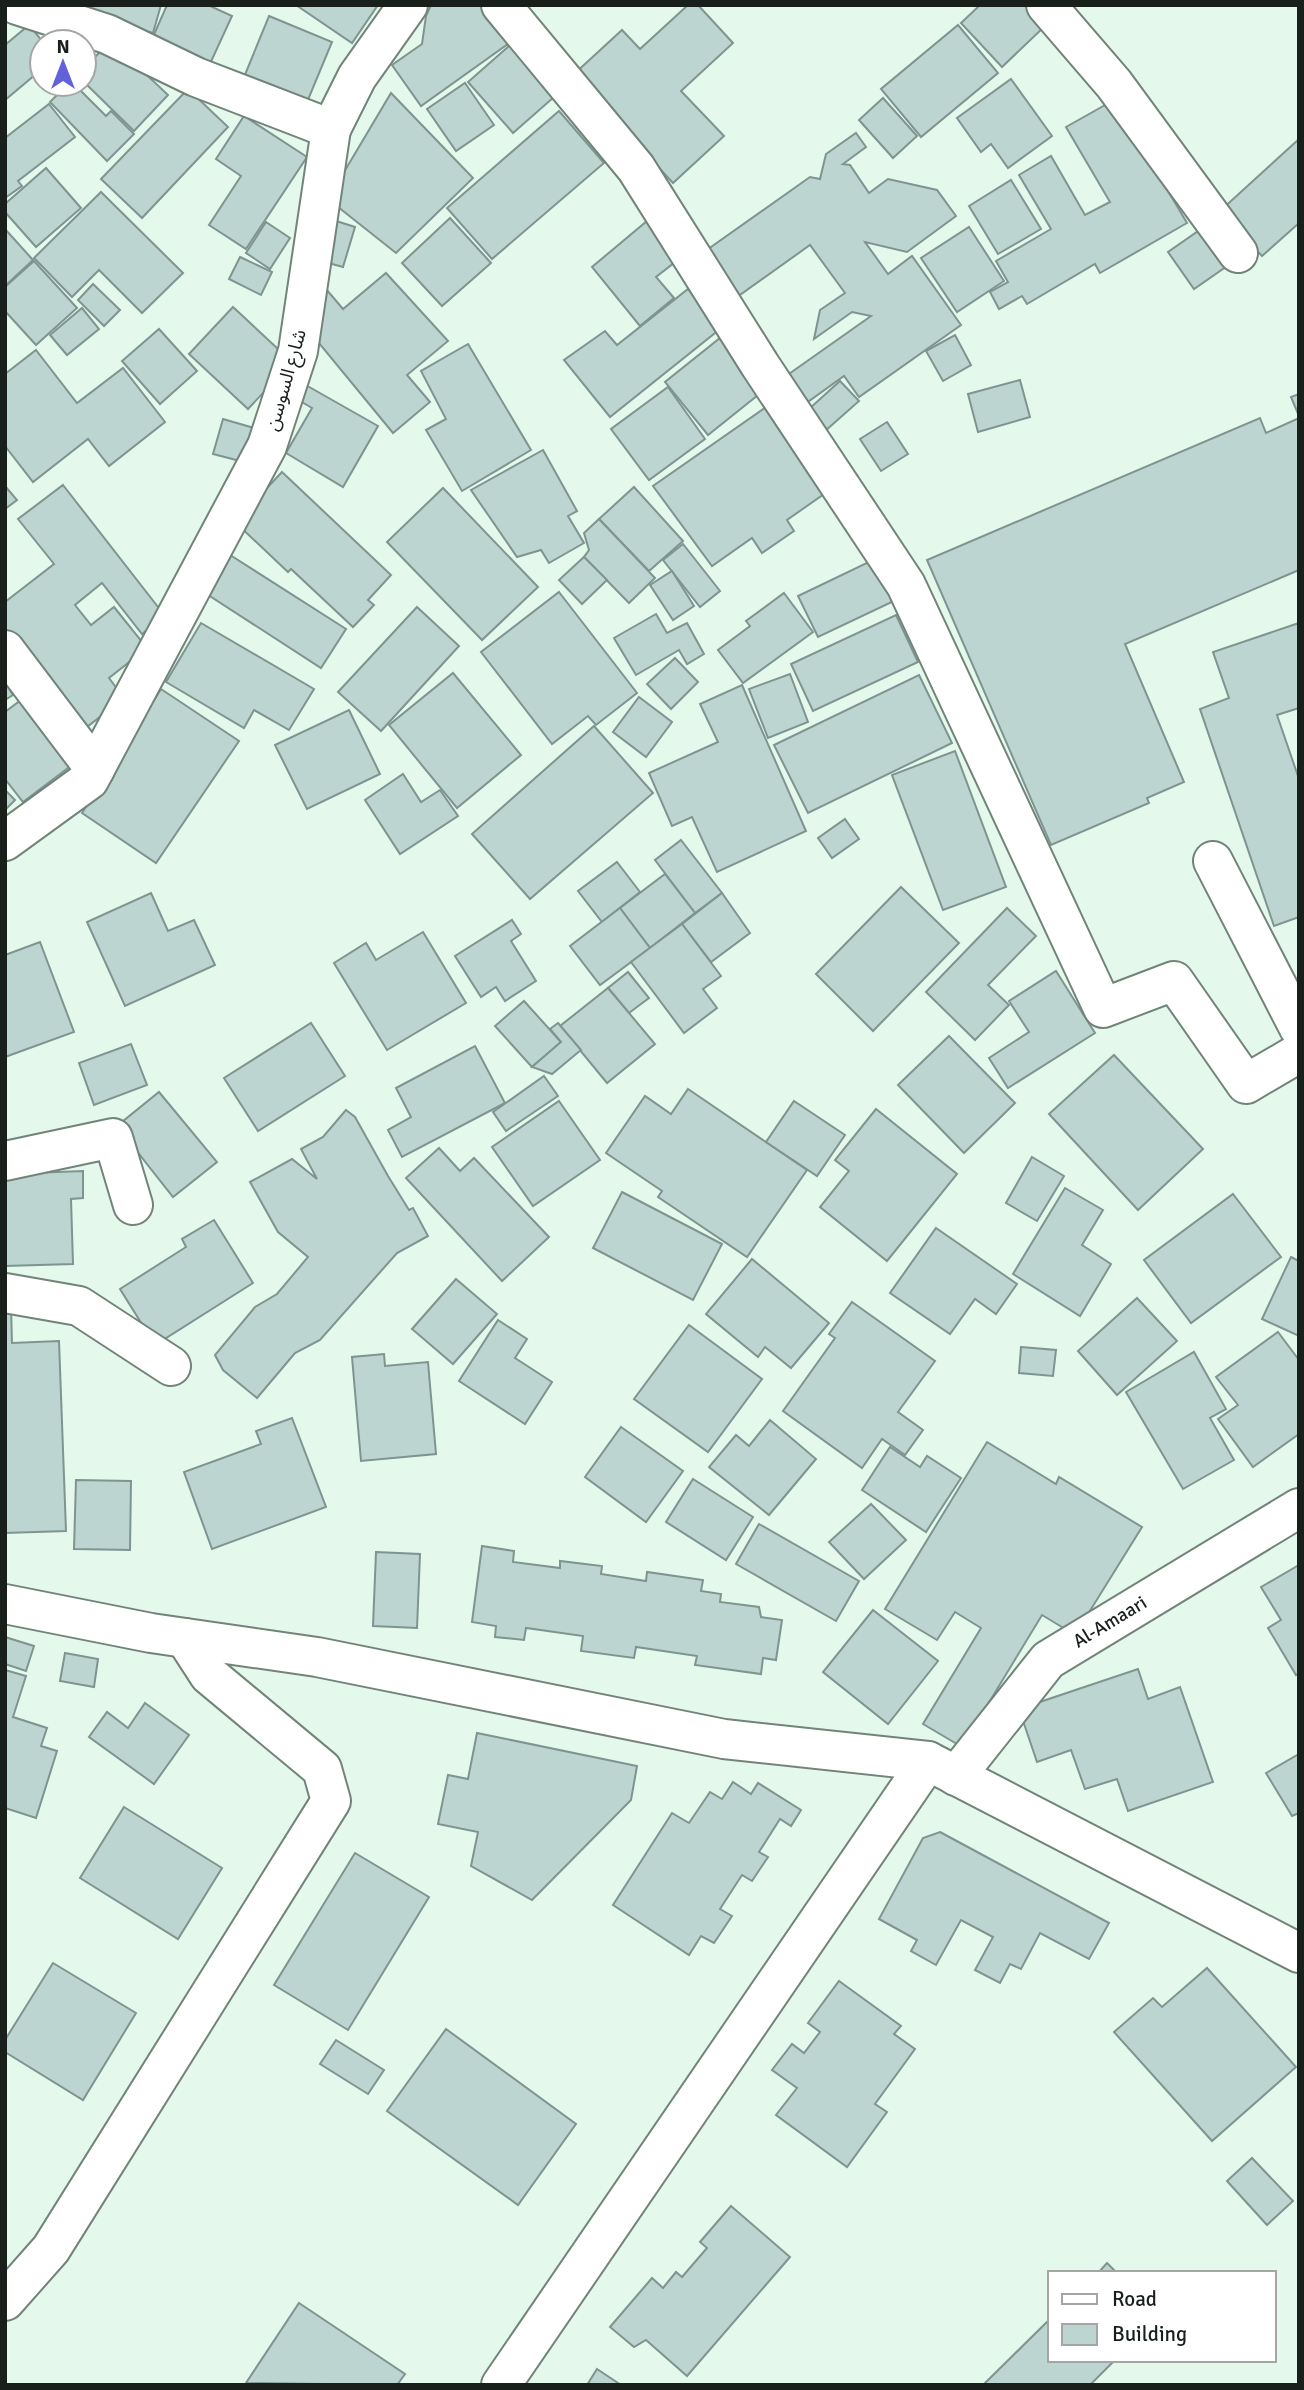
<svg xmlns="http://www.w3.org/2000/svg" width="1304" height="2390" font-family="Signika,'Noto Sans Arabic',sans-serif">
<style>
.building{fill:#bdd5d0;stroke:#7e9490;stroke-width:2}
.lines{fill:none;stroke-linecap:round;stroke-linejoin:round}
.minor-casing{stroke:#728479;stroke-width:42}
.minor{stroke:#fff;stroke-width:38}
.labels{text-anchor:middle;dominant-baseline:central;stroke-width:5;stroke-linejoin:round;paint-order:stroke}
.street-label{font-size:19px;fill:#19201c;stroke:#fff}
</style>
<rect width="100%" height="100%" fill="#e5f8ec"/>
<g class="building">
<polygon points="54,5 161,5 153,33"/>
<polygon points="167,5 208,5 232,16 209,66 152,39"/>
<polygon points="296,5 378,5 352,43"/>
<polygon points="431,5 491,5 519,36 421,106 392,65 422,44 426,16"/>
<polygon points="688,5 698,5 733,43 681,91 724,136 673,183 573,75 622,30 640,49"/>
<polygon points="980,5 1025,5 1045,26 1002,67 961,23"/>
<polygon points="269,16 332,42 305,107 242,82"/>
<polygon points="29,25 43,42 42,69 5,100 5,45"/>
<polygon points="958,25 998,73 921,137 881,89"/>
<polygon points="517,39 562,90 513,133 468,82"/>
<polygon points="111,41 168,95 134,131 84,82 84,68"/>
<polygon points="1011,79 1052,136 1008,168 991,144 981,152 957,118"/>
<polygon points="465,83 494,125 456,151 427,109"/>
<polygon points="68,84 74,84 106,116 111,111 134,134 107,161 50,102"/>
<polygon points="188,89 228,127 142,218 101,179"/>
<polygon points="391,93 473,178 396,253 328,199"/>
<polygon points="883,98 917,136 893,158 859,120"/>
<polygon points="1114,100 1187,223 1100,273 1095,264 1027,304 1022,296 999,309 990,292 1008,282 996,261 1051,229 1019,175 1051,156 1085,215 1110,202 1066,127"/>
<polygon points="49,104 75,137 18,181 22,186 5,198 5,138"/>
<polygon points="559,111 604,163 492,259 447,208"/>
<polygon points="244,116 307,157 246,249 209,225 241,176 216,159"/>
<polygon points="856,133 866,147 843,164 850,165 869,193 888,179 937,190 956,216 907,252 865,242 888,274 912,256 961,325 859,397 844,376 798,409 779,381 871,316 852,312 814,339 820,310 845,293 810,245 737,297 704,252 810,177 820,179 826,154"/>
<polygon points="1299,139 1299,223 1262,256 1220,211"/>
<polygon points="46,168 81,208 36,247 5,212 5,204"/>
<polygon points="1011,180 1041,229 998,254 969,206"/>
<polygon points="101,192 183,273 142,313 99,270 72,297 34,258"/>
<polygon points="450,218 491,263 442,306 402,263"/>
<polygon points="333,220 355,227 343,267 321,261"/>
<polygon points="647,221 679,259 656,277 674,298 640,326 592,267"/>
<polygon points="266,222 290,238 270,269 246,253"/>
<polygon points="969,227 1004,281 957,312 921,258"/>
<polygon points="1204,227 1230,264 1194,289 1168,252"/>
<polygon points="5,229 33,260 5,286"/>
<polygon points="240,257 272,272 261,295 229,279"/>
<polygon points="34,261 77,308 36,345 5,311 5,287"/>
<polygon points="386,273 448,341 407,375 430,402 393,433 309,331 315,276 343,309"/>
<polygon points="93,284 120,310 104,326 78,300"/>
<polygon points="688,289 720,329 610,417 564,360 605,331 617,345"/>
<polygon points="233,307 292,362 248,409 189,354"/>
<polygon points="82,308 99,329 67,355 50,335"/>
<polygon points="159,329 197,371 160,404 122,361"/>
<polygon points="955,335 971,365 943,381 926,351"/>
<polygon points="720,338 763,391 708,435 665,382"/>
<polygon points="468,344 531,450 462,491 426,430 446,419 421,371"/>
<polygon points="36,350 77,403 123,368 165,422 109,466 88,439 33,482 5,446 5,374"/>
<polygon points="1020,380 1030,417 978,432 968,394"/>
<polygon points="840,381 859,401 816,439 798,419"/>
<polygon points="304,384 378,426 343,487 286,453 312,408 295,398"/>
<polygon points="668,387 705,439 649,480 611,429"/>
<polygon points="1299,394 1299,416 1291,397"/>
<polygon points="769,405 834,487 787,520 794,531 762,553 752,538 712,566 653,486"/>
<polygon points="1260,418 1266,433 1299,418 1299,570 1125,644 1184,782 1147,798 1149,803 1051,845 927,560"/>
<polygon points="223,419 254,428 244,462 213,454"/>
<polygon points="887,422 908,454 881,471 860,439"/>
<polygon points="543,450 577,511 568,516 584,543 549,563 541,550 517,557 471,490"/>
<polygon points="282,472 391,575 368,600 374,605 353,627 291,569 288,572 235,522"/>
<polygon points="63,485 165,616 142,634 102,583 75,605 91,625 114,607 147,648 109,678 124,698 78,734 5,641 5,602 54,564 18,519"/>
<polygon points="5,486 17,500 5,509"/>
<polygon points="634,487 683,541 649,571 599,519"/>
<polygon points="443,488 538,587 482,640 387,542"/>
<polygon points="599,519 655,578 629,603 584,557 589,550 584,533"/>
<polygon points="683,544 720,591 700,607 663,560"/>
<polygon points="227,553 346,629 321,668 202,591"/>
<polygon points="584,557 607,580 582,604 559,580"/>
<polygon points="877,558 896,600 818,637 798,596"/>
<polygon points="672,571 694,606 673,620 650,585"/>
<polygon points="559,592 637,693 596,725 588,716 552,744 481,652"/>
<polygon points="784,593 813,632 743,683 718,650 750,626 746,621"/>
<polygon points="417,607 459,646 381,731 338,692"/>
<polygon points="656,614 667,633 687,623 704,654 687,664 679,650 636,675 614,638"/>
<polygon points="896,615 918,662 813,711 791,664"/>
<polygon points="201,623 314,689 289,730 254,710 244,728 166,682"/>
<polygon points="1299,623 1299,708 1277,715 1299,779 1299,917 1274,926 1200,709 1229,698 1213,652"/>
<polygon points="675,658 698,682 671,709 647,684"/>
<polygon points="453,673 521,755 457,808 389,725"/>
<polygon points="790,674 808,722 768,738 749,689"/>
<polygon points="919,675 952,743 808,813 774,745"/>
<polygon points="5,682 13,695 5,700"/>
<polygon points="742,685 806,831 717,872 692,817 672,826 649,773 718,742 700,704"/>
<polygon points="161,689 239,741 156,863 82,813"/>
<polygon points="639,697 672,722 646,757 613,732"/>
<polygon points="21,700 72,765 23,802 5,779 5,712"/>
<polygon points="349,710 380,774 307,809 275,745"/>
<polygon points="594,726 653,793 530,899 472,834"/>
<polygon points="955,751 1006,887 943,910 892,775"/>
<polygon points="403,774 421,802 440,790 458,816 400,854 365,800"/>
<polygon points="5,790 15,800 5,810"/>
<polygon points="845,819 859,839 832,858 818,838"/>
<polygon points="681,840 722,893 695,913 655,860"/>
<polygon points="617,862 640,892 602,922 578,891"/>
<polygon points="665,874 695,913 650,948 620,908"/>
<polygon points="901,887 959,943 873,1031 816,974"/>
<polygon points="151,893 168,931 194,920 215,965 125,1006 87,922"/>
<polygon points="722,893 750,933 711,962 682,924"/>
<polygon points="620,908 650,948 600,985 570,946"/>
<polygon points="1007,908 1036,936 988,985 1009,1005 975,1040 926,992"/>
<polygon points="512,920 521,934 511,941 536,981 505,1001 496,987 481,997 455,956"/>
<polygon points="682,924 721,976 703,989 717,1008 684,1033 631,962"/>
<polygon points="423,932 466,1003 387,1050 334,963 366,943 376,960"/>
<polygon points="40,942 74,1032 5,1057 5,955"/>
<polygon points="1056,971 1095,1033 1008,1088 989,1058 1029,1032 1009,1001"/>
<polygon points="628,972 649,998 629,1013 608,988"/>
<polygon points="608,988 655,1044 607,1083 560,1026"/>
<polygon points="524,1001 561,1042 532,1067 495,1026"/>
<polygon points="311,1023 345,1076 258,1131 224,1078"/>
<polygon points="558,1023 581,1050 552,1074 532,1067 561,1042 550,1029"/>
<polygon points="949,1036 1015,1103 964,1153 898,1085"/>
<polygon points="131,1044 147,1085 94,1105 79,1063"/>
<polygon points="475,1046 505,1103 402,1157 388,1130 411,1117 396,1088"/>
<polygon points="1114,1055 1203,1149 1138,1210 1049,1114"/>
<polygon points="544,1076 558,1096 506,1131 493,1112"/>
<polygon points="688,1089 807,1170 747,1257 658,1197 662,1191 606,1153 645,1096 671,1114"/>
<polygon points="159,1092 217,1162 173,1197 117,1126"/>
<polygon points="559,1101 600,1160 533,1206 492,1147"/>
<polygon points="794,1101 845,1135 817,1176 766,1142"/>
<polygon points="876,1109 957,1174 887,1261 820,1207 849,1171 835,1160"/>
<polygon points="346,1110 355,1117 388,1176 409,1210 413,1208 428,1236 397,1253 320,1340 295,1353 257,1398 223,1370 215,1355 255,1307 277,1294 308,1257 278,1232 250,1182 292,1159 317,1179 301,1149 323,1137"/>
<polygon points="439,1148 460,1171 474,1158 549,1237 502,1281 406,1178"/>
<polygon points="1032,1157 1064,1176 1037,1221 1006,1203"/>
<polygon points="83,1171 83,1198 71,1199 73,1264 5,1266 5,1174"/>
<polygon points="1065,1188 1103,1210 1082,1245 1111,1264 1080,1316 1013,1274"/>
<polygon points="622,1192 722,1244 693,1300 593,1248"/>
<polygon points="1233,1194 1281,1257 1191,1323 1144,1260"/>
<polygon points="214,1220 253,1283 155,1345 120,1289 186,1247 182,1239"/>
<polygon points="936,1228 1017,1284 996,1314 975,1299 950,1334 890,1293"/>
<polygon points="1291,1257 1299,1261 1299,1336 1262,1319"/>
<polygon points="752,1259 829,1323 791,1368 765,1347 758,1357 706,1314"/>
<polygon points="456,1279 497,1314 453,1364 412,1329"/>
<polygon points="1137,1298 1177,1341 1117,1395 1078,1351"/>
<polygon points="852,1302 935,1361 898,1412 923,1430 905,1455 882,1439 862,1468 783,1411 835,1338 829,1334"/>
<polygon points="5,1307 11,1307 12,1343 59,1341 66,1531 5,1533"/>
<polygon points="498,1320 527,1339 515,1358 552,1382 525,1424 459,1381"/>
<polygon points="689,1325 762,1379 708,1452 634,1399"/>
<polygon points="1278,1332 1299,1360 1299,1434 1253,1467 1218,1419 1238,1405 1216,1377"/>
<polygon points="1021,1347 1056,1350 1053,1376 1019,1373"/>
<polygon points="1194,1352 1226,1409 1210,1418 1234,1460 1183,1489 1126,1392"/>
<polygon points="384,1354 385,1366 428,1362 436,1454 361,1461 352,1357"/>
<polygon points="292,1418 326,1507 212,1549 184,1472 261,1444 256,1431"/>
<polygon points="770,1420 816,1459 769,1515 709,1467 736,1435 749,1446"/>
<polygon points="621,1427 683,1471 646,1522 585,1477"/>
<polygon points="987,1442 1056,1484 1059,1477 1142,1527 1075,1635 1042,1615 962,1747 923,1724 981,1628 955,1612 937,1640 885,1609"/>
<polygon points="890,1447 920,1467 927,1456 961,1478 926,1532 862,1490"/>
<polygon points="693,1479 753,1517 726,1560 666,1522"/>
<polygon points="76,1480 131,1481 130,1550 74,1549"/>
<polygon points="871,1504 906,1540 864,1579 829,1542"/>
<polygon points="759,1524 859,1581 836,1621 736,1564"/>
<polygon points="482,1546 514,1551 513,1562 560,1568 560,1561 602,1566 601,1574 646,1581 647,1572 703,1580 701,1591 721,1594 720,1602 759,1607 761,1617 782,1620 776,1660 763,1658 761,1674 695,1665 697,1656 636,1647 634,1658 581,1651 583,1636 526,1628 524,1640 495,1637 496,1626 472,1622"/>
<polygon points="376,1552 420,1554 417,1628 373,1626"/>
<polygon points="1299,1565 1299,1673 1296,1675 1268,1628 1281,1620 1261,1587"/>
<polygon points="873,1610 938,1661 888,1724 823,1672"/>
<polygon points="5,1637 34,1646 26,1671 5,1664"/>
<polygon points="65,1653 98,1659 94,1687 60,1681"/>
<polygon points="1138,1669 1148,1699 1180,1687 1213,1782 1128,1811 1117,1779 1085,1789 1071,1750 1037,1762 1019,1709"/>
<polygon points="5,1670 26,1676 13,1717 47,1728 41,1746 57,1751 36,1818 5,1808"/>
<polygon points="145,1703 189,1735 154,1784 89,1737 107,1712 128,1728"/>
<polygon points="477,1733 637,1766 631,1800 532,1900 471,1866 478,1832 438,1824 448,1775 468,1779"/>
<polygon points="1299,1754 1299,1813 1292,1816 1266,1773"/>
<polygon points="733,1782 751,1794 758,1783 801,1810 791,1826 780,1819 759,1852 768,1857 752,1881 742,1875 720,1909 732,1916 714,1943 701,1936 689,1955 613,1905 672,1813 689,1823 710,1792 722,1799"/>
<polygon points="124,1807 222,1868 178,1939 80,1878"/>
<polygon points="940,1832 1109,1923 1089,1959 1040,1933 1021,1969 1010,1964 1000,1983 975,1970 993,1937 961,1920 936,1965 911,1951 917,1940 879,1919 923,1838"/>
<polygon points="355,1853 429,1897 348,2030 274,1985"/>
<polygon points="53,1963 136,2013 83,2100 5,2052 5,2040"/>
<polygon points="1207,1968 1296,2067 1212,2141 1114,2032 1153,1998 1162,2007"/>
<polygon points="839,1981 901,2026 894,2034 915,2049 875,2104 887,2112 847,2167 776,2115 797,2088 772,2070 792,2044 804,2053 820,2032 808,2023"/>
<polygon points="446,2029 576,2124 518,2205 387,2111"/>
<polygon points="336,2040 384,2070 368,2094 320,2064"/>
<polygon points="1252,2158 1293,2201 1267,2225 1227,2181"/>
<polygon points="731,2206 790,2257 687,2376 646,2340 634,2347 610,2327 652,2278 663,2288 676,2272 682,2277 707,2248 700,2242"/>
<polygon points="1107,2263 1117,2273 1098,2273"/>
<polygon points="299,2303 405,2374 397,2385 246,2383"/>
<polygon points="1050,2319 1050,2360 1115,2360 1090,2385 983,2385"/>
<polygon points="597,2369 621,2385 587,2385"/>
</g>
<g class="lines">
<g class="minor-casing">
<g id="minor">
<polyline points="501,5 636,168 760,365 906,585 1103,1008 1174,981 1246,1084 1299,1053"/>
<polyline points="1046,5 1114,84 1238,253"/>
<polyline points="331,129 357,77 408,5"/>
<polyline points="5,650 95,769"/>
<polyline points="5,841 89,780 267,446 298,351 331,129 196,77 107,34 17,5"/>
<polyline points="1213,861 1299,1028"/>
<polyline points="5,1161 113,1138 133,1205"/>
<polyline points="5,1293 79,1306 171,1366"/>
<polyline points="5,1604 151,1633 317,1657 724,1739 928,1761 1299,1953"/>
<polyline points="956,1776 1048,1660 1299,1508"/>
<polyline points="5,2301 51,2249 331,1801 322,1769 209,1675 185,1638"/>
<polyline points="501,2385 928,1761"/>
</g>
</g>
<use href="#minor" class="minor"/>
</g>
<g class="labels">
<g class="street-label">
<text transform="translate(286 380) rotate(-74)">شارع السوسن</text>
<text transform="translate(1110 1622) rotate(-31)">Al-Amaari</text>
</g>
</g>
<rect width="1304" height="2390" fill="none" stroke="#19201c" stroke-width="14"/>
<rect x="1048" y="2271" width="228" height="91" fill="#ffffff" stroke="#a3a6a4" stroke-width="2"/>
<rect x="1062" y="2294" width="35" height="10" fill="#ffffff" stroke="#a3a6a4" stroke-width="2"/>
<text x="1112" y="2306" font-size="21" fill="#19201c">Road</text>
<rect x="1062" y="2324" width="35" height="21" fill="#bdd5d0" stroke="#a3a6a4" stroke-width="2"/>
<text x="1112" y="2341" font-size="21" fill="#19201c">Building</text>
<g transform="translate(63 63)"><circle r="33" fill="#ffffff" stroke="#a3a6a4" stroke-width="2"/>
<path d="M0-5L12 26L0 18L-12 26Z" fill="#6162da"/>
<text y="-10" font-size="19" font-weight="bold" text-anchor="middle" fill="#19201c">N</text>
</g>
</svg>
